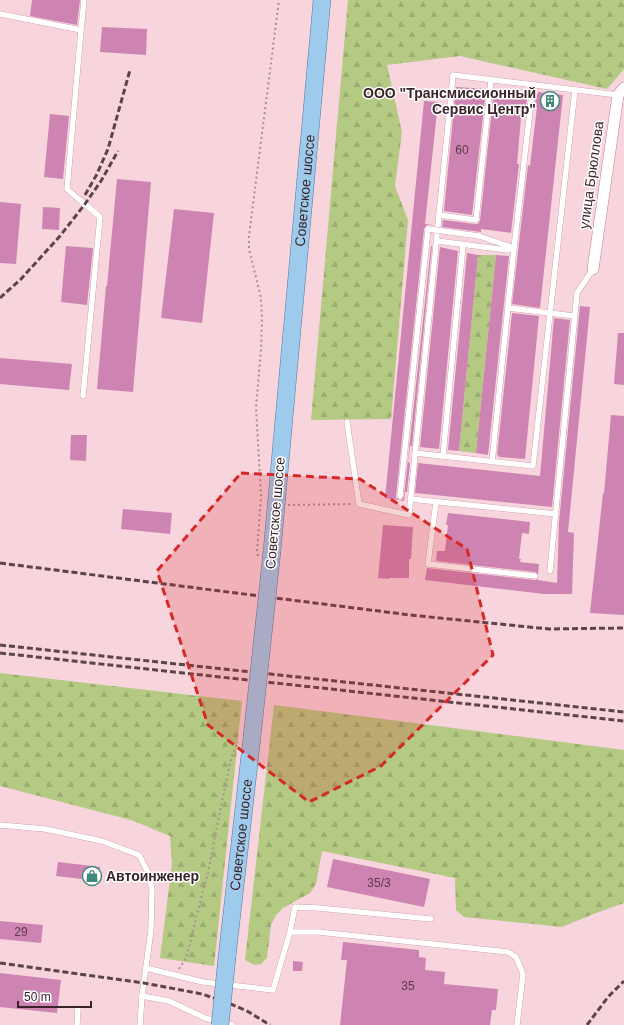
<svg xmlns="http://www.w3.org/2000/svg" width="624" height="1025" font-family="Arial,sans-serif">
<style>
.forest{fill:url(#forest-firs)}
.building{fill:#ce84b2}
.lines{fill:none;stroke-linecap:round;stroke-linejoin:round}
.lane-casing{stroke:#b98391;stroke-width:6}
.street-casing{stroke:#b98391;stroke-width:12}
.primary-casing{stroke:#517aa0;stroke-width:18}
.path{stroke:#ac8e95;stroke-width:2;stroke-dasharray:2 3;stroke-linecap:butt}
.lane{stroke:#fff;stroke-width:5.5}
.street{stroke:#fff;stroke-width:11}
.primary{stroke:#9ecbec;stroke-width:17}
.rail{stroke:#5c444a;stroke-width:3;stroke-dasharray:6 3;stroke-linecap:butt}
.lane-bridge-casing{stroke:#b98391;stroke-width:6;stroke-linecap:butt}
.primary-bridge-casing{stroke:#517aa0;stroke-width:18;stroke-linecap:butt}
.lane-bridge{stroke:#fff;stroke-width:5.5}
.primary-bridge{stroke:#9ecbec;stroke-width:17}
.marked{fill:#d62828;fill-opacity:0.2;stroke:#d62828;stroke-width:3;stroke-dasharray:8 5;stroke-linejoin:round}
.labels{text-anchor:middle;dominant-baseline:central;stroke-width:3;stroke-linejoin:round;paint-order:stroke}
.number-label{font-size:12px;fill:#5e3b4b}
.poi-label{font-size:14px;font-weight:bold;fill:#392329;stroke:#fff;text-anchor:end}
.street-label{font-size:14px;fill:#392329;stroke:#fff}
</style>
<defs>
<pattern id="forest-firs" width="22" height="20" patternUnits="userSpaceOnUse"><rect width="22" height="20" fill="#b4ca83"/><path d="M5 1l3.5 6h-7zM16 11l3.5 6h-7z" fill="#9cad71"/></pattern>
</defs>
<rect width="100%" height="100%" fill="#f8d4dc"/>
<g class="forest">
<polygon points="348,0 624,0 624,69 607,89 460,56 387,65 402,132 395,186 408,220 391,419 311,420"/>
<polygon points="478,255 496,255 476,453 459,451"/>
<polygon points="0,673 242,701 214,966 160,958 172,864 170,836 131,820 0,786"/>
<polygon points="274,705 624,750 624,903 596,913 562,927 464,917 456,910 455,878 322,851 316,884 310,893 283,908 276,915 271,925 267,958 261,964 254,965 245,960"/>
</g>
<g class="building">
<polygon points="32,0 80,0 77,25 30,16"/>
<polygon points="102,27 147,29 146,55 100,52"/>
<polygon points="456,87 486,89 472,215 444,211"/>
<polygon points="494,90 528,93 526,106 522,106 517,164 519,164 511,233 481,229 481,232 442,227 443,220 475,224 478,224 480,221"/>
<polygon points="538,92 563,95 540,308 512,304 528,165 530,166 537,107 535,107 536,94 538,94"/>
<polygon points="424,101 438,102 425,224 434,225 427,225 424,229 396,496 396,498 399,500 402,500 404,496 431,246 432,246 412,446 410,446 408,462 410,463 407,492 405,492 404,501 385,498"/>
<polygon points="50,114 69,116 63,179 44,177"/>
<polygon points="117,179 151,182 133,392 97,389 106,286 107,286"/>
<polygon points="0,202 21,204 16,264 0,263"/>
<polygon points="43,207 60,208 59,230 42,229"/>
<polygon points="174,209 214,213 202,323 161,318"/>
<polygon points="66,246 93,248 87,305 61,302"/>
<polygon points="440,247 458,251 439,449 420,447"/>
<polygon points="467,253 478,255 459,451 448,450"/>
<polygon points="496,255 509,256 488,455 476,453"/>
<polygon points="580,306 590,307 568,532 574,533 572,594 544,594 425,580 427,568 535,580 538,579 538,580 557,583 559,522"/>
<polygon points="512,313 539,316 525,459 499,457 499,456 497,455"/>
<polygon points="554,318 570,320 552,507 415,493 418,463 540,476"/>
<polygon points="618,333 624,333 624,385 614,384"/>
<polygon points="0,358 72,364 69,390 0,384"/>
<polygon points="611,415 624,416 624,615 590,613 603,493 604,493"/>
<polygon points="71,435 87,435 86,461 70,460"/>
<polygon points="123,509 172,513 170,534 121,529"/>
<polygon points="448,513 530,522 529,534 522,533 519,559 521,559 520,562 539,564 538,574 535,572 436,561 437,551 445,551 448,525 446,525"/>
<polygon points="383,525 413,527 411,559 409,559 409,578 389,578 389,579 378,578"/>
<polygon points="333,859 430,879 424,907 327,887"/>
<polygon points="58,862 100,867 99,881 56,876"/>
<polygon points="0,921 43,925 41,943 0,939"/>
<polygon points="343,942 419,950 419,957 426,958 425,970 445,972 444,984 498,989 496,1010 492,1010 490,1025 340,1025 347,960 341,960"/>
<polygon points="293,961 303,962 302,971 293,971"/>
<polygon points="0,973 61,980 57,1013 0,1007"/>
</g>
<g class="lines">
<g class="lane-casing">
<g id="lane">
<polyline points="0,14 81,30 84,0"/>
<path d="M81,30l-14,159c11,10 22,18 33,28l-17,179"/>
<polyline points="439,215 476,220 491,80"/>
<polyline points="437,241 507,250 514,248 479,236"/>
<polyline points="509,308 574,316"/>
<polyline points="347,422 359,504 409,515 453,75 618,95"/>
<polyline points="415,453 533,466 575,90"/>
<polyline points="443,456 463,245"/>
<polyline points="492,462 514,248 533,85"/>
<polyline points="400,496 428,229"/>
<polyline points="410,499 556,514"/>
<polyline points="436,502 428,564 535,576"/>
<polyline points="550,571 577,293 593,269"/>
<polyline points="0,825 45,829 102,841 139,855 149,874 152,890 151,930 142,996 169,1001 205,1018 232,1025"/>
<polyline points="290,932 318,932 508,952 516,957 523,974 517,1025"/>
<polyline points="146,968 203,982 273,990 290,932 295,907 318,908 431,919"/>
<polyline points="77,1025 78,1008"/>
<polyline points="140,1025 142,996"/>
</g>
</g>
<g class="street-casing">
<polyline id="street" points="593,269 618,95 624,88"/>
</g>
<g class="primary-casing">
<g id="primary">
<path id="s1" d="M272,551l50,-551"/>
<path id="s2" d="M227,957l25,-220"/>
</g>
</g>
<g class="path">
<polyline points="288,505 351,504"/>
<polyline points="258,556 257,552 261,496 256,407 261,350 262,318 261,298 249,249 249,236 279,0"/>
<polyline points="179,969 186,958 190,944 202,894 208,873 221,806 232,755 238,742"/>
</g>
<use href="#lane" class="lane"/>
<use href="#street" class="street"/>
<use href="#primary" class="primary"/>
<g class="rail">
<polyline points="85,195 97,174 108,149 130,70"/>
<polyline points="0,298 21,279 60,236 85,204 101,181 118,151"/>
<polyline points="0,563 157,583 410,615 549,629 624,628"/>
<polyline points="0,645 624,712"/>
<polyline points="0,653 624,721"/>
<polyline points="0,963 144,983 202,994 226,1002 247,1011 270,1025"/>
<polyline points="587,1025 608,997 624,981"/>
</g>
<g class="lane-bridge-casing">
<polyline id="lane-bridge" points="428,229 479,236"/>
</g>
<g class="primary-bridge-casing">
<g id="primary-bridge">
<polyline points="252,737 272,551"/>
<polyline points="220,1025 227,957"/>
</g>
</g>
<use href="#lane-bridge" class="lane-bridge"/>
<use href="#primary-bridge" class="primary-bridge"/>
</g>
<path class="marked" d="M241,473l119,6 107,70 26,106 -112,111 -72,36 -101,-77 -51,-154z"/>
<defs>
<g id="building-ring" transform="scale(1)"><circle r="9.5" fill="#fff" stroke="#44887d" stroke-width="1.5"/><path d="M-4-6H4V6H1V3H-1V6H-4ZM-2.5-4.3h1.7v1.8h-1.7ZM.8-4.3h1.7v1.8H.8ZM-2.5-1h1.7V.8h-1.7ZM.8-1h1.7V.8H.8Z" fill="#44887d"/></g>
<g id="shop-ring" transform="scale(1)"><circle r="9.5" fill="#fff" stroke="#44887d" stroke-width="1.5"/><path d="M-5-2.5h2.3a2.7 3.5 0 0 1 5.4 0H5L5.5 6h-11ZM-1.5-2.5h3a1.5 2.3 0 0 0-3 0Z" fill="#44887d"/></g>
</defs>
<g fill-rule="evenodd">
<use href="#building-ring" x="550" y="101"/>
<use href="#shop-ring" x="92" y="876"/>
</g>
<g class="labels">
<g class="number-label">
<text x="462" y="150">60</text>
<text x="379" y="883">35/3</text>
<text x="21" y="932">29</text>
<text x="408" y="986">35</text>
</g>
<g class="poi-label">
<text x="536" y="93">ООО "Трансмиссионный<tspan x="536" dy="16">Сервис Центр"</tspan></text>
<text x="106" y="876" text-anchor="start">Автоинженер</text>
</g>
<g class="street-label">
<text transform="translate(591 175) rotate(-82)">улица Брюллова</text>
<text stroke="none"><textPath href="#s1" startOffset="362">Советское шоссе</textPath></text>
<text transform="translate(275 513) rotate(-85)">Советское шоссе</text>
<text stroke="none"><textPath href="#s2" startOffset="123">Советское шоссе</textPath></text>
</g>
</g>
<path d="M18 1001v6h73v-6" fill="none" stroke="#392329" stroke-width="2"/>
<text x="24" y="1001" font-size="12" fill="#392329" stroke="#ffffff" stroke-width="3" paint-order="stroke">50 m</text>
</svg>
